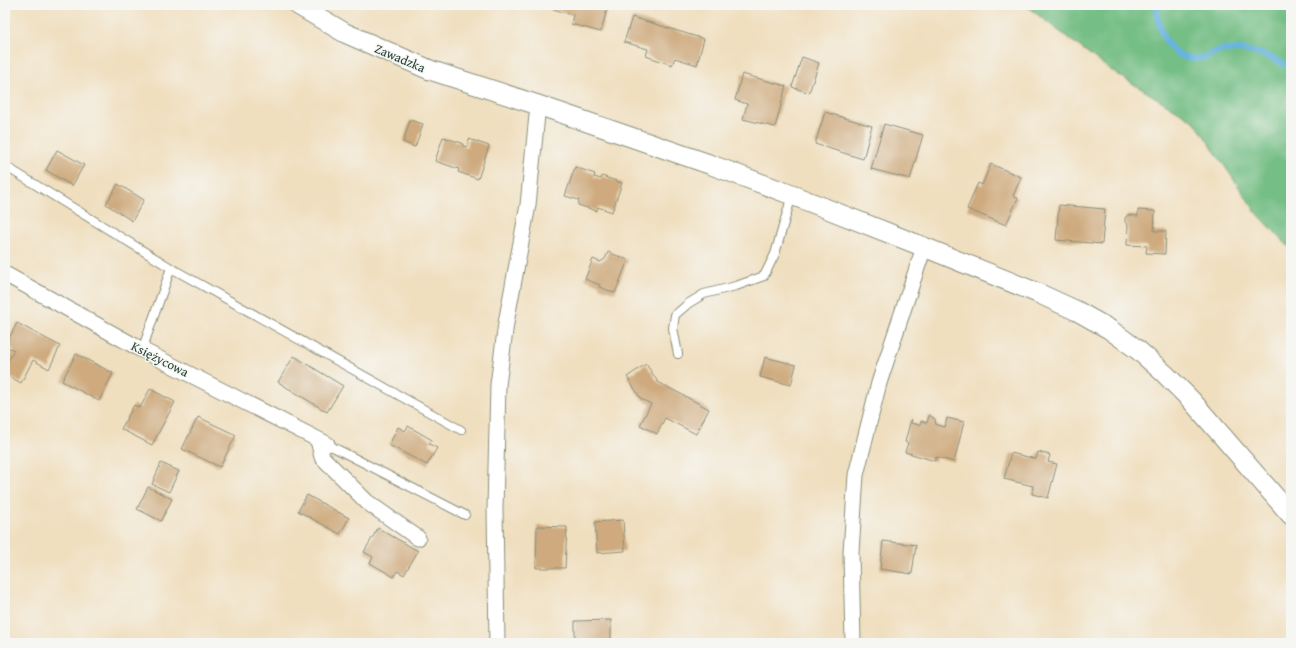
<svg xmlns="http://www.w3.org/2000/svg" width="1296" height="648" font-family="'Gentium Book Plus',serif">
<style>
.forest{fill:#74be85;stroke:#4a7e5c}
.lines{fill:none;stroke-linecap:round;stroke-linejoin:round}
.stream{stroke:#67b4e1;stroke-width:6}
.building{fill:#ceaa7e}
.service-casing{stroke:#888e7a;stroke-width:10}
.minor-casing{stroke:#888e7a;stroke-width:17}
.tertiary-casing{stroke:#888e7a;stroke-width:21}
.service{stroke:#fff;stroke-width:8}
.minor{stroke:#fff;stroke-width:15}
.tertiary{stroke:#fff;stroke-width:19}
.labels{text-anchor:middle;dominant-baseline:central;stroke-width:3;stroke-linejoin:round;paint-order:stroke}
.street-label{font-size:13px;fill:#1f3d34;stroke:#f6f6f2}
</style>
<rect width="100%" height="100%" fill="#f6f6f2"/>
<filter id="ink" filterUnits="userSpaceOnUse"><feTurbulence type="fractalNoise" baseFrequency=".025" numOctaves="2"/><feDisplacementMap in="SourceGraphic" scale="8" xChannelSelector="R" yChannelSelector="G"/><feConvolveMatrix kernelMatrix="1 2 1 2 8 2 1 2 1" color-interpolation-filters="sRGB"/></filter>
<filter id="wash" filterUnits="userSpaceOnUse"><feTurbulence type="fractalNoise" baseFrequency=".012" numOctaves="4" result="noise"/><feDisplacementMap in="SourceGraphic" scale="16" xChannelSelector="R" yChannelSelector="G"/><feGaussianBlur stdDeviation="0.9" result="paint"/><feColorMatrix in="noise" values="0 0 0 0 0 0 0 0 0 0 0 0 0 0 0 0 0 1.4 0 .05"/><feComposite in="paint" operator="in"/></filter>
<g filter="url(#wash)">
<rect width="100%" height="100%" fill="#f0dfbf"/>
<polygon class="forest" points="1025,5 1291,5 1291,249 1256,212 1194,121 1109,69"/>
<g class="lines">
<path class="stream" d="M1156,5c2,26 13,58 45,53 8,-2 15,-8 23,-8 23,-2 49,5 67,19"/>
</g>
<g id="blocks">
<g class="building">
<polygon points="540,5 608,5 601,32 571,24 573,15"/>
<polygon points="632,17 704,39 697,65 675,58 672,65 646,56 648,49 624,42"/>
<polygon points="802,57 819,63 809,93 792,87"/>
<polygon points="742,74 786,86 775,127 743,119 747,104 735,100"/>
<polygon points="825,112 872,126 863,159 815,144"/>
<polygon points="410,120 423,124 415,147 403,142"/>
<polygon points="884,124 923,135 910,179 871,169"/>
<polygon points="443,137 462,143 463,146 467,147 469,139 489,146 478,179 458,172 459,169 435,161"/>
<polygon points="57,150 84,165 72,186 46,170"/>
<polygon points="991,164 1021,177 1013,196 1018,198 1006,225 967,209 978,183 982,185"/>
<polygon points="575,167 595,174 594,177 601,179 602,176 622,183 612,212 598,207 597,211 578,205 579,200 565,196"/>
<polygon points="118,184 144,200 132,221 106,204"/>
<polygon points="1059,205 1105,209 1102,244 1056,240"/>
<polygon points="1138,210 1155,211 1154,231 1166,231 1165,254 1146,253 1147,246 1127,245 1128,225 1125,222 1125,218 1128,215 1138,216"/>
<polygon points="608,252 628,260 615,293 599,287 600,285 585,279 593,259 600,262 605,259"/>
<polygon points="17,323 60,346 49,369 33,360 21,383 5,374 5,367 14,350 5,346"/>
<polygon points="76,354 113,373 99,401 62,381"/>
<polygon points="294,356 343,386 327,412 278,382"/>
<polygon points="765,357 796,365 791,385 760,377"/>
<polygon points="646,364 658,382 709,409 696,434 665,418 657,434 640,425 651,404 641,399 627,377"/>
<polygon points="150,389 175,402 152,445 121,429 134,405 140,408"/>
<polygon points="929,415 935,419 936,425 945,427 947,418 964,422 954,462 936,457 935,461 905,452 908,443 905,442 911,419 912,419 911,423 920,425 921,421 927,423"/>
<polygon points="198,417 236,435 220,467 182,449"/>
<polygon points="408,426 432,440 429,444 437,448 427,465 389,445 398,427 405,431"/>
<polygon points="1038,452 1050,455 1048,462 1057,464 1048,498 1032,494 1033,486 1004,479 1011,453 1036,459"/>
<polygon points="161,463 179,471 169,492 152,484"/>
<polygon points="148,487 172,499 161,521 137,509"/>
<polygon points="307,495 349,518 340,534 298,511"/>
<polygon points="623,520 625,551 597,553 595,522"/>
<polygon points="537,526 567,527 565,568 536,568"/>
<polygon points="378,528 418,551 404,575 397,571 394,577 370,563 373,557 364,552"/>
<polygon points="883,541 916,545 912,574 880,569"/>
<polygon points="611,620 611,643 568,643 568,639 575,639 575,621"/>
</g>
</g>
</g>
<g filter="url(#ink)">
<use href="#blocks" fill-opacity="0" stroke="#888e7a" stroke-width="1"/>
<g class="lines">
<g class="service-casing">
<g id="service">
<polyline points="5,166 171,268 461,430"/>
<polyline points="142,350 171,268"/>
<polyline points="678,354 673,328 675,315 689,303 704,294 736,286 764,276 775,254 792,195"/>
<polyline points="327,444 465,515"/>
</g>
</g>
<g class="minor-casing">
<g id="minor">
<polyline points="5,274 142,350 327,444"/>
<polyline points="318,440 322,457 367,502 418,538"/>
<polyline points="497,643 495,509 498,385 506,323 528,205 538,105"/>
<polyline points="853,643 851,552 856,475 879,383 924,247"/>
</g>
</g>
<g class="tertiary-casing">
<polyline id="tertiary" points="298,5 345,33 430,70 538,105 709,164 792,195 924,247 1040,294 1077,311 1109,329 1138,350 1165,374 1191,400 1291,515"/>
</g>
<use href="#service" class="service"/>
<use href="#minor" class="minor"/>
<use href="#tertiary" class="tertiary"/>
</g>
</g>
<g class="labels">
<g class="street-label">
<text transform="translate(400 58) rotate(23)">Zawadzka</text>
<text transform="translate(160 359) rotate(27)">Księżycowa</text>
</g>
</g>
<rect width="1296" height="648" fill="none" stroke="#f6f6f2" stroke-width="20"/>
</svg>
